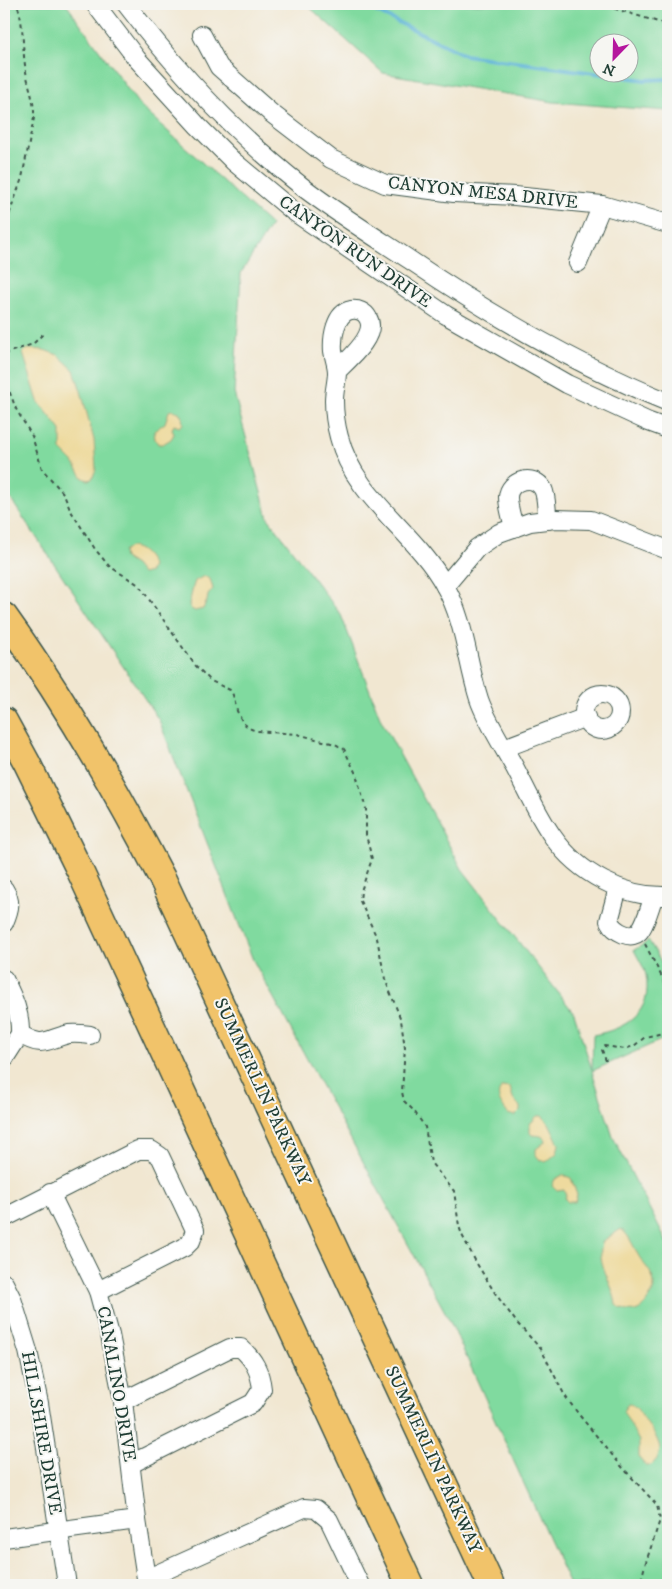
<svg xmlns="http://www.w3.org/2000/svg" width="672" height="1589" font-family="'IM FELL DW Pica',serif">
<style>
.green{fill:#80da9f;stroke:#508c6a;fill-rule:evenodd}
.sand{fill:#eeda9e;stroke:#868c69}
.lines{fill:none;stroke-linecap:round;stroke-linejoin:round}
.stream{stroke:#59b2d6;stroke-width:4}
.minor-casing{stroke:#3e564c;stroke-width:20}
.highway-casing{stroke:#3e564c;stroke-width:29}
.path{stroke:#3e564c;stroke-width:2;stroke-dasharray:4 4;stroke-linecap:butt}
.minor{stroke:#fff;stroke-width:18}
.highway{stroke:#f1c36a;stroke-width:26}
.labels{text-anchor:middle;dominant-baseline:central;stroke-width:4;stroke-linejoin:round;paint-order:stroke}
.street-label{font-size:18px;fill:#1f3d34;stroke:#f6f6f2}
</style>
<rect width="100%" height="100%" fill="#f6f6f2"/>
<filter id="ink" filterUnits="userSpaceOnUse"><feTurbulence type="fractalNoise" baseFrequency=".02" numOctaves="2"/><feDisplacementMap in="SourceGraphic" scale="10" xChannelSelector="R" yChannelSelector="G"/><feConvolveMatrix kernelMatrix="1 2 1 2 8 2 1 2 1" color-interpolation-filters="sRGB"/></filter>
<filter id="wash" filterUnits="userSpaceOnUse"><feTurbulence type="fractalNoise" baseFrequency=".0096" numOctaves="4" result="noise"/><feDisplacementMap in="SourceGraphic" scale="20" xChannelSelector="R" yChannelSelector="G"/><feGaussianBlur stdDeviation="1.12" result="paint"/><feColorMatrix in="noise" values="0 0 0 0 0 0 0 0 0 0 0 0 0 0 0 0 0 1.4 0 .05"/><feComposite in="paint" operator="in"/></filter>
<g filter="url(#wash)">
<rect width="100%" height="100%" fill="#f1e7d1"/>
<g class="green">
<path d="M4,4h62l74,102 131,119 -30,48 -7,120 34,125 73,97 40,105 81,149 112,144 18,57 1,-35c33,-6 60,-22 53,-60 -2,-8 -8,-17 -12,-25l15,-9 19,32v64l-76,34 21,66 55,108v340h-98l-120,-264 -197,-361 -94,-240 -155,-231z"/>
<path d="M306,4h362v107l-115,-9 -170,-29zM600,42h30v30h-30z"/>
</g>
<g class="sand">
<polygon points="29,349 44,350 58,355 74,370 81,391 94,440 96,469 92,479 88,480 83,478 73,462 61,450 61,430 38,401 23,353 25,350"/>
<polygon points="172,410 179,412 182,417 183,424 179,427 174,425 172,429 174,434 171,439 163,444 158,444 155,439 154,431 165,423 169,411"/>
<path d="M129,547c11,0 18,8 23,18l-2,7 -8,2 -7,-9 -11,-7 -1,-6z"/>
<polygon points="204,576 210,579 213,589 208,595 207,601 203,609 195,611 191,609 189,605 193,587 195,581"/>
<path d="M502,1087l8,1 3,10 7,9v4l-5,5 -7,-2c-6,-9 -14,-17 -6,-27z"/>
<path d="M537,1116h5l7,7 10,21 -2,9 -11,9 -6,-2 -4,-5v-6l9,-7c-1,-8 -7,-6 -13,-7l-2,-2v-9z"/>
<polygon points="563,1175 571,1178 577,1195 575,1202 568,1202 565,1199 566,1195 564,1190 557,1191 552,1186 555,1179"/>
<path d="M621,1229c10,7 14,23 21,32 3,5 7,8 9,13 2,4 3,8 3,11 0,6 -3,10 -6,15 -8,13 -19,15 -32,5 -2,-21 -22,-44 -13,-64z"/>
<path d="M628,1404h2c9,4 10,10 15,17 10,14 24,30 6,44h-6l-6,-7v-17l-16,-30z"/>
</g>
<g class="lines">
<polyline class="stream" points="361,4 465,55 645,80 668,79"/>
</g>
</g>
<g filter="url(#ink)">
<g class="lines">
<g class="minor-casing">
<g id="minor">
<polyline points="95,4 137,59 198,126 233,161 293,211 446,315 567,384 649,422 668,429"/>
<path d="M126,4c52,68 110,131 178,184 34,26 71,49 106,72 81,55 167,105 258,142"/>
<polyline points="202,35 219,67 271,113 331,159 385,184 454,193 515,196 602,205 668,224"/>
<polyline points="578,263 602,205"/>
<path d="M337,371c11,-11 41,-36 31,-53 -3,-6 -10,-9 -17,-8 -16,3 -19,28 -18,41 1,7 4,14 4,21 0,9 -3,19 -3,28 0,11 2,26 5,37 15,61 77,95 106,149 20,35 22,76 34,113 7,21 25,49 36,69 12,23 23,48 38,69 25,36 71,61 115,59"/>
<path d="M514,528c-2,-10 -6,-21 -6,-31 1,-17 26,-24 35,-8 4,8 3,22 5,31"/>
<polyline points="445,586 477,548 499,533 530,522 555,519 591,520 668,550"/>
<circle cx="602" cy="712" r="18"/>
<polyline points="504,748 586,717"/>
<path d="M618,888l-9,33c5,10 24,22 32,8 6,-9 9,-23 13,-33"/>
<path d="M4,889c8,13 6,20 0,34"/>
<path d="M4,979c9,18 17,35 16,55"/>
<path d="M20,1034c24,15 26,5 49,0 7,-1 14,0 21,1"/>
<polyline points="4,1059 20,1034"/>
<polyline points="50,1193 98,1291 110,1335 123,1401 137,1520 147,1585"/>
<polyline points="4,1218 138,1150 151,1150 160,1156 195,1230 191,1241 185,1247 98,1291"/>
<polyline points="4,1283 12,1299 28,1351 39,1403 67,1585"/>
<path d="M123,1401l107,-53h11c13,12 19,23 21,41l-9,14 -122,61"/>
<polyline points="4,1538 137,1520"/>
<polyline points="146,1579 304,1508 316,1509 329,1520 360,1585"/>
</g>
</g>
<g class="highway-casing">
<g id="highway">
<path d="M4,616c61,85 112,173 160,266l327,703"/>
<polyline points="4,721 27,763 80,871 410,1585"/>
</g>
</g>
<g class="path">
<polyline points="599,4 668,25"/>
<path d="M4,229l18,-51 12,-60c1,-18 -7,-35 -9,-53 -3,-21 -1,-41 -8,-61"/>
<polyline points="4,354 33,344 43,334"/>
<polyline points="4,377 16,409 32,436 42,469 64,494 71,511 95,549 109,566 139,585 195,665 211,681 230,690 233,695 237,711 243,723 251,729 257,731 297,734 335,744 344,749 356,774 366,809 366,835 372,859 361,891 360,901 377,938 385,979 401,1020 405,1048 402,1092 404,1101 414,1111 425,1127 431,1163 454,1191 459,1226 462,1235 477,1264 495,1293 517,1323 541,1349 565,1396 580,1416 623,1468 657,1505 660,1520 645,1565 640,1585"/>
<polyline points="645,944 668,989"/>
<polyline points="606,1061 602,1050 604,1046 625,1049 634,1046 645,1037 668,1032"/>
</g>
<use href="#minor" class="minor"/>
<use href="#highway" class="highway"/>
</g>
</g>
<g class="labels">
<g class="street-label">
<text transform="translate(483 193) rotate(6)">CANYON MESA DRIVE</text>
<text transform="translate(355 252) rotate(35)">CANYON RUN DRIVE</text>
<text transform="translate(262 1092) rotate(65)">SUMMERLIN PARKWAY</text>
<text transform="translate(116 1384) rotate(80)">CANALINO DRIVE</text>
<text transform="translate(41 1433) rotate(80)">HILLSHIRE DRIVE</text>
<text transform="translate(433 1460) rotate(65)">SUMMERLIN PARKWAY</text>
</g>
</g>
<rect width="672" height="1589" fill="none" stroke="#f6f6f2" stroke-width="20"/>
<g transform="translate(614 58) rotate(203)"><circle r="24" fill="#f6f6f2" stroke="#a0aca6"/>
<path d="M0-4L9 19L0 12L-9 19Z" fill="#b5179e"/>
<text y="-8" font-size="14" font-weight="bold" text-anchor="middle" fill="#1f3d34">N</text>
</g>
</svg>
